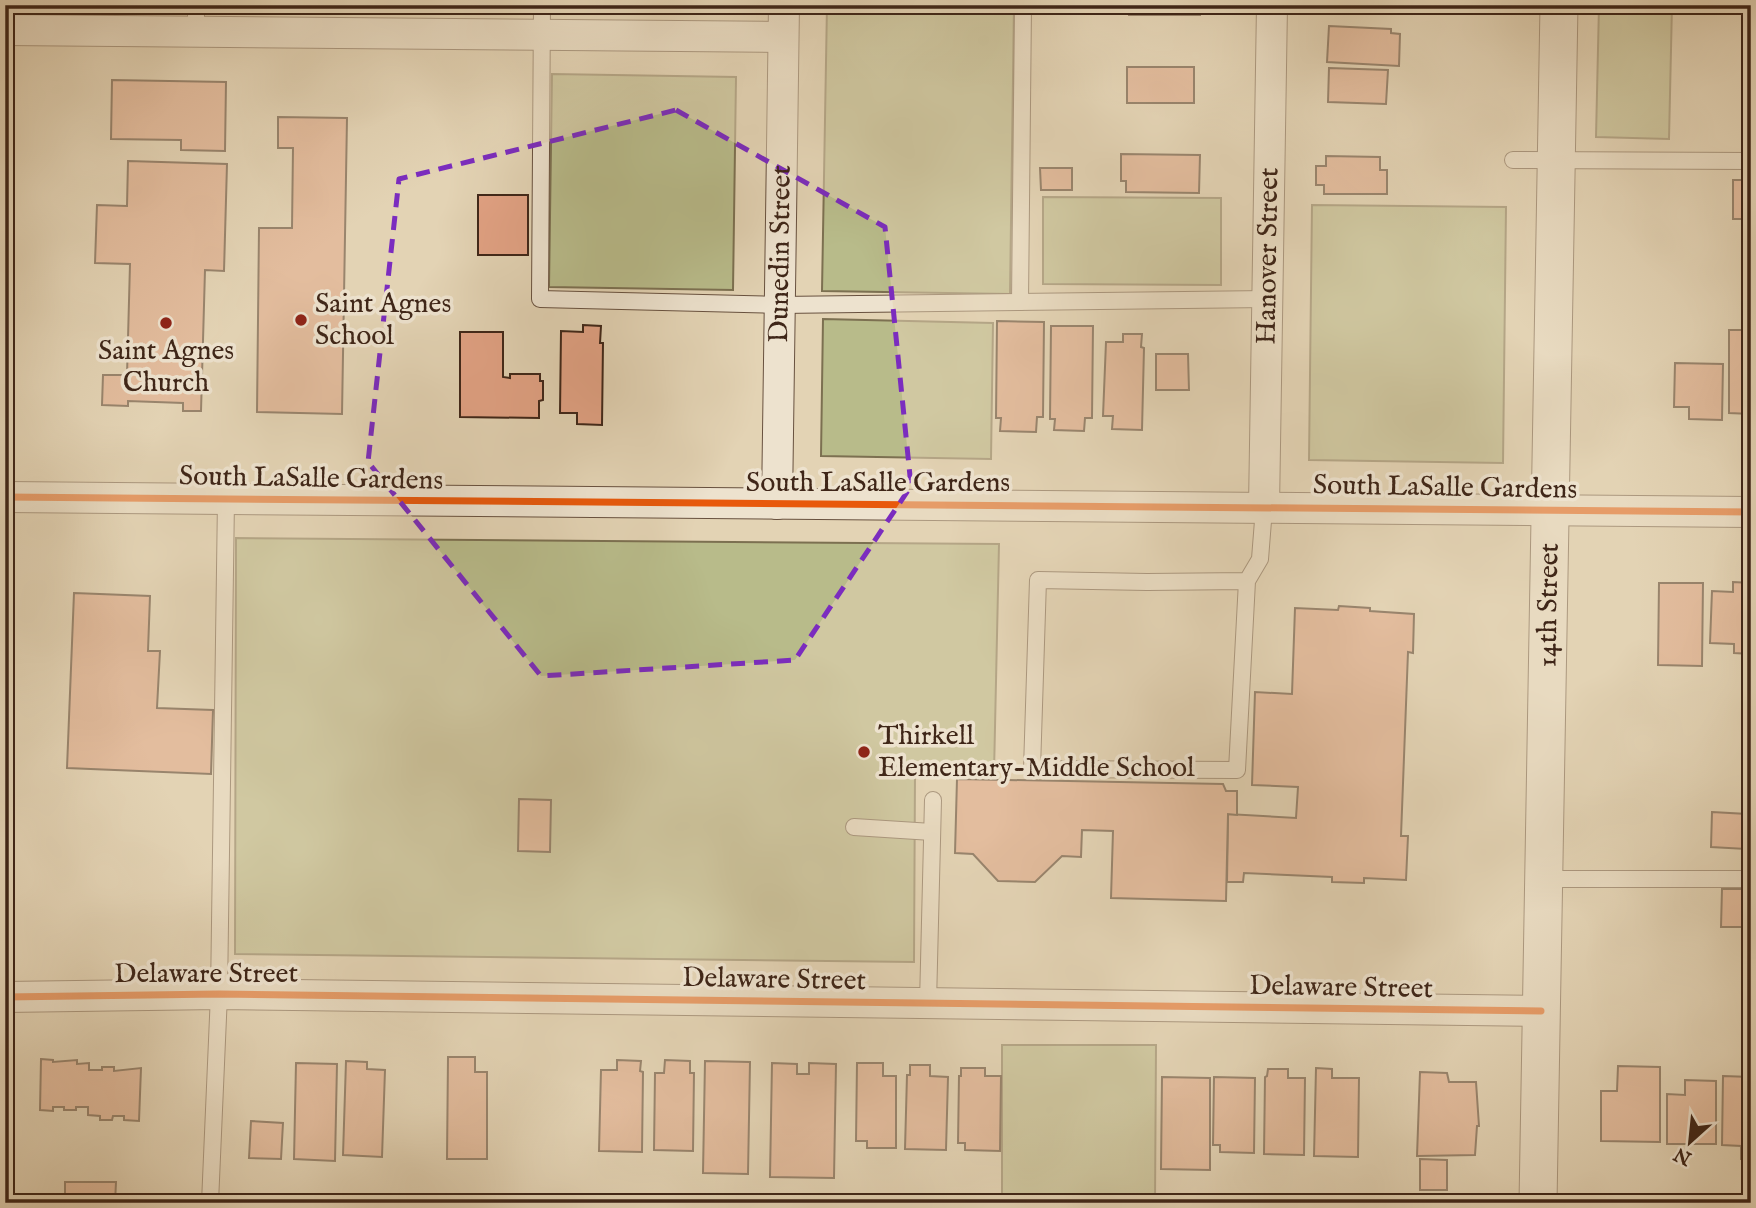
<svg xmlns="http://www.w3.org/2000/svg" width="1756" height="1208" font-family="'IM FELL English',serif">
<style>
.green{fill:#b8bb8a;stroke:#7c7051;stroke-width:2}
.building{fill:#e2a284;stroke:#3f2618;stroke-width:2}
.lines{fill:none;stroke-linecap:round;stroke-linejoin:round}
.service-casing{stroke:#68513f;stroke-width:18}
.minor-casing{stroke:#68513f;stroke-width:32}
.tertiary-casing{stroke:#68513f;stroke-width:39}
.service{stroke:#ede2ce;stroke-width:16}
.minor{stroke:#ede2ce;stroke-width:30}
.tertiary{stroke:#ede2ce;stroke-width:37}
.cycleway-casing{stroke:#ede2ce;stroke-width:11}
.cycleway{stroke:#e8590c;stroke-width:7}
.marked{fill:none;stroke:#7b2cbf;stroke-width:5;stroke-dasharray:14 9;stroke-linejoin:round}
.poi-dot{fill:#8f2418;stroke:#ede2ce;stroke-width:2.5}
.labels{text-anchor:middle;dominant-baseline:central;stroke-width:7;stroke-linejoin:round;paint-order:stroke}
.street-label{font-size:28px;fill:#3f2618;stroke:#ede2ce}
.poi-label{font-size:28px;fill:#3f2618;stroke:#ede2ce;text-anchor:start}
</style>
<rect width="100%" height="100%" fill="#e3d3b4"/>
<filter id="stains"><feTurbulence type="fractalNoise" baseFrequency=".00286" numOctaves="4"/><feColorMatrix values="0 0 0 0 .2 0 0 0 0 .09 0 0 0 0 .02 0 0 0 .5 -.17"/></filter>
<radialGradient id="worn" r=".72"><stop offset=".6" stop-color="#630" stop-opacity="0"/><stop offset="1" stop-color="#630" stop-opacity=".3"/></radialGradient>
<g class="green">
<polygon points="827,5 1014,5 1010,294 822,291"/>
<polygon points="1599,5 1672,5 1669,139 1596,137"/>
<polygon points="552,74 736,77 733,290 549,287"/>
<polygon points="1043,197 1221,198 1221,285 1043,284"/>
<polygon points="1312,205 1506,207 1503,463 1309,460"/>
<polygon points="823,319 993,323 991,459 821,456"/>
<polygon points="236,538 999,544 994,773 915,772 914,962 235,954"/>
<polygon points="1002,1045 1156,1045 1155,1203 1002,1203"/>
</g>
<g class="building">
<rect x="1129" y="5" width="71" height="10"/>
<polygon points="1329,26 1391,29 1391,33 1400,34 1399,66 1327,62"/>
<rect x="1127" y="67" width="67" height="36"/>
<polygon points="1329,68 1388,70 1386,104 1328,102"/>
<polygon points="112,80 226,82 225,151 181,150 181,140 111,139"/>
<polygon points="278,117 347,118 342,414 257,412 259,228 292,228 293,148 278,148"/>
<polygon points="1121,154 1200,155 1199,193 1126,192 1126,181 1121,181"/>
<polygon points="1326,156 1380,157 1380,170 1387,170 1387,194 1324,194 1324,185 1316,185 1316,166 1326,166"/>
<polygon points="128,161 227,164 224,271 205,270 201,411 183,411 183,403 128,401 128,406 102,405 103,375 127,375 130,264 95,263 97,205 127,206"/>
<polygon points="1040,168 1072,168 1072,190 1041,190"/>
<rect x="1733" y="180" width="18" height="39"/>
<rect x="478" y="195" width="50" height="60"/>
<polygon points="997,321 1044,322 1043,417 1037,417 1036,432 1000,431 1001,418 996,418"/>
<polygon points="583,325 601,326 600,343 603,343 602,425 577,424 577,413 560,413 561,331 583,332"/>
<polygon points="1051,326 1093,326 1092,418 1085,418 1084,431 1054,430 1055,419 1050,419"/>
<polygon points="1729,330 1751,330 1751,414 1729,413"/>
<polygon points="460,332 503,332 503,377 510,378 510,374 540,374 540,381 543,381 543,400 539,401 539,418 460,417"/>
<polygon points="1123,334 1142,334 1141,347 1144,348 1142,430 1112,429 1113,416 1103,416 1106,342 1123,342"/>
<polygon points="1156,354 1188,354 1189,390 1156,390"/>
<polygon points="1675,363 1723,364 1722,420 1689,419 1689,407 1674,407"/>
<polygon points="1733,582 1751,583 1751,654 1734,653 1734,644 1710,643 1712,591 1733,592"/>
<polygon points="1659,583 1703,583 1702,666 1658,665"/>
<polygon points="74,593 150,596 148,651 160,651 157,708 213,710 211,774 67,768"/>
<polygon points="1339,606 1370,608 1370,611 1414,614 1413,653 1408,652 1401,836 1408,836 1406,880 1364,878 1364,883 1332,882 1332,877 1244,873 1243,882 1227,882 1228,814 1296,818 1298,787 1252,785 1255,692 1292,694 1295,608 1338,610"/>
<polygon points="957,779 1223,784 1226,791 1237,791 1237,815 1228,814 1226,901 1111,898 1113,831 1082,830 1081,857 1062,856 1035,882 998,881 973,854 955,853"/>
<polygon points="519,799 551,800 550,852 518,851"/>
<polygon points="1712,812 1747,814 1746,849 1711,847"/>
<polygon points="1722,889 1751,889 1751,927 1721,927"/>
<polygon points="448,1057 475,1057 475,1072 487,1072 487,1159 447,1159"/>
<polygon points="41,1059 53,1060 53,1062 77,1060 77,1064 89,1063 89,1070 102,1070 102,1067 114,1067 114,1071 141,1068 139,1121 124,1120 124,1116 113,1116 112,1120 100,1120 100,1116 88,1115 88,1107 76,1107 76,1110 64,1110 64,1107 53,1107 53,1111 40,1110"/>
<polygon points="617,1060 641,1061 640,1071 643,1072 642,1152 599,1151 601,1070 617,1070"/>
<polygon points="665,1060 690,1061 690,1073 694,1073 693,1151 654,1150 655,1073 664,1073"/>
<polygon points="346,1061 367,1062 367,1069 385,1070 382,1157 343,1155"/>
<polygon points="705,1061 750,1062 748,1174 703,1173"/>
<polygon points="296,1063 337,1064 335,1161 294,1159"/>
<polygon points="772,1063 797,1064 797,1074 809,1074 809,1063 836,1064 834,1178 770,1177"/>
<polygon points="857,1063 883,1063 883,1076 896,1076 896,1148 867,1148 867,1141 856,1141"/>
<polygon points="910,1065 930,1065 930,1076 948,1077 946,1150 905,1149 907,1075 910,1075"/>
<polygon points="1618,1066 1660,1067 1660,1142 1601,1141 1601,1091 1617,1091"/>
<polygon points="961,1068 985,1068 985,1076 1001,1076 1000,1151 965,1150 965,1143 958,1143 959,1076 961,1076"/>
<polygon points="1316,1068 1332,1069 1332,1078 1359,1078 1358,1157 1314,1156"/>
<polygon points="1268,1069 1288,1069 1288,1078 1305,1078 1304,1155 1264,1154 1265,1077 1267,1076"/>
<polygon points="1420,1072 1447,1073 1449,1082 1476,1082 1479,1126 1477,1126 1475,1155 1417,1156"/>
<polygon points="1723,1076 1751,1077 1751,1159 1741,1159 1741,1146 1722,1145"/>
<polygon points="1162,1077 1210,1078 1210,1170 1161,1169"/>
<polygon points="1214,1077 1255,1078 1254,1153 1220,1152 1220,1145 1213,1145"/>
<polygon points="1685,1080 1716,1081 1716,1144 1667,1144 1667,1094 1685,1095"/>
<polygon points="251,1121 283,1123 281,1159 249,1158"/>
<polygon points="1420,1159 1447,1160 1447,1190 1420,1190"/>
<polygon points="65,1182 116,1182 115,1203 68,1203 68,1196 65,1196"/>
</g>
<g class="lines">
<g class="service-casing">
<g id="service">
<polyline points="196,5 196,32"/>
<polyline points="542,5 540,299 780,305 1268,299"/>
<polyline points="1513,160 1751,161"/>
<polyline points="1020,302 1023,5"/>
<polyline points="1247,581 1147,582 1038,580 1032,769 1237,770 1247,581 1260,559 1264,508"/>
<polyline points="854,827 932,832"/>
<polyline points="1544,879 1751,879"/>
<polyline points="928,1003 933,800"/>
<polyline points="210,1203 219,994 226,499"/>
</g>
</g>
<g class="minor-casing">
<g id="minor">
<polyline points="5,30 783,37"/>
<polyline points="5,497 1751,512"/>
<path id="s1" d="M777,504l7,-499"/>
<path id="s2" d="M1264,508l8,-503"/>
<polyline points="5,997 219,994 1541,1011"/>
</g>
</g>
<g class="tertiary-casing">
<g id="tertiary">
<path id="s3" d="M1538,1203l21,-1198"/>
</g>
</g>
<use href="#service" class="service"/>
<use href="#minor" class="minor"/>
<use href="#tertiary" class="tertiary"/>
<g class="cycleway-casing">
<g id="cycleway">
<polyline points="5,497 1751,512"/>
<polyline points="5,997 219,994 1541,1011"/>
</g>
</g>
<use href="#cycleway" class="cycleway"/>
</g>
<path d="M0 0H1756V1208H0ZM676,110l209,117 26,259 -116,174 -254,16 -173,-214 31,-283z" fill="#e3d3b4" fill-opacity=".55" fill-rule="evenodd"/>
<path class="marked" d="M676,110l209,117 26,259 -116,174 -254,16 -173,-214 31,-283z"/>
<g class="poi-dot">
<circle cx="301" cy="320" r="7"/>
<circle cx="166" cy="323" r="7"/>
<circle cx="864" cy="752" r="7"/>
</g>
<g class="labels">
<g class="street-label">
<text stroke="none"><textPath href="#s1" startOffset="250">Dunedin Street</textPath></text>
<text stroke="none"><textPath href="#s2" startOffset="252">Hanover Street</textPath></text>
<text transform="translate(311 479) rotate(1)">South LaSalle Gardens</text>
<text x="878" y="483">South LaSalle Gardens</text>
<text transform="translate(1445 488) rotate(1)">South LaSalle Gardens</text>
<text stroke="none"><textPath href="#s3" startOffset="598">14th Street</textPath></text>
<text x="206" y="974">Delaware Street</text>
<text transform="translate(774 980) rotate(1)">Delaware Street</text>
<text transform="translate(1341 988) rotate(1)">Delaware Street</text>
</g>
<g class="poi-label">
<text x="315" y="304">Saint Agnes<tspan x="315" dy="32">School</tspan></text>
<text x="166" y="351" text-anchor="middle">Saint Agnes<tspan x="166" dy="32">Church</tspan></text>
<text x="878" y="736">Thirkell<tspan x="878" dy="32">Elementary-Middle School</tspan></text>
</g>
</g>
<rect width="1756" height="1208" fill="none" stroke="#e3d3b4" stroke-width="28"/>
<rect x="7" y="7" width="1742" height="1194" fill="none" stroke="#3f2618" stroke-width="3.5"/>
<rect x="14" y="14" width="1728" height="1180" fill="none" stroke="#3f2618" stroke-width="2"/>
<g transform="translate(1690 1142) rotate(207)" stroke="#ede2ce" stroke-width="5" paint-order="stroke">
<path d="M0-5L12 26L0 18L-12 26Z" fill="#3f2618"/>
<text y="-10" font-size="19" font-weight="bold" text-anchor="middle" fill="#3f2618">N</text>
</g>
<rect width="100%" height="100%" filter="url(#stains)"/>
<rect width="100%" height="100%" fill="url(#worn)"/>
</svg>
